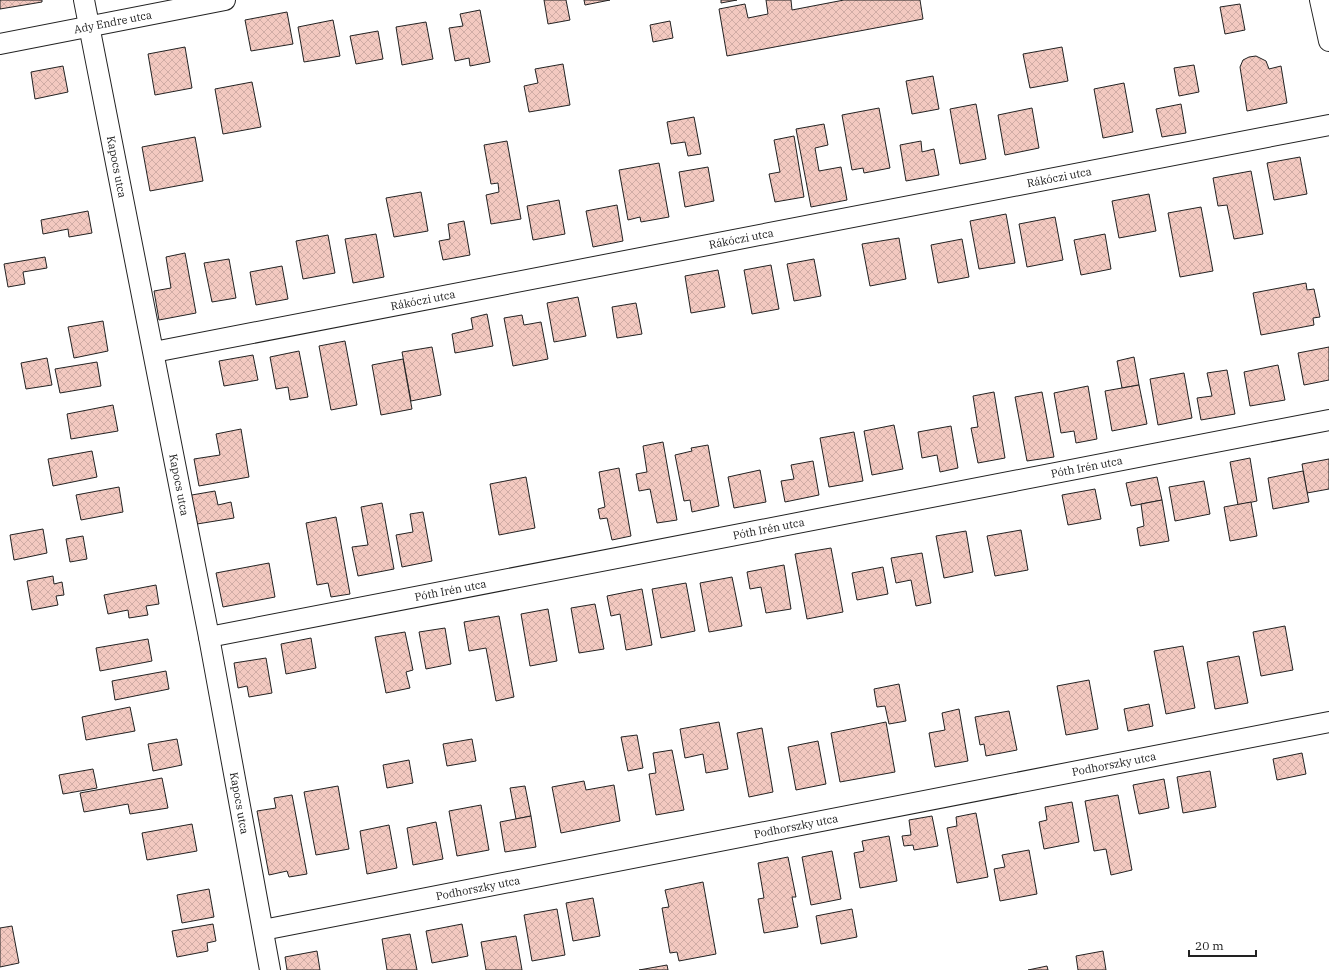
<svg xmlns="http://www.w3.org/2000/svg" width="1329" height="970" font-family="'IBM Plex Serif',serif">
<style>
.building{fill:url(#building-cross-hatch);stroke:#222}
.lines{fill:none;stroke-linecap:round;stroke-linejoin:round}
.street-casing{stroke:#222;stroke-width:22}
.street{stroke:#fff;stroke-width:20}
.labels{text-anchor:middle;dominant-baseline:central;stroke-width:3;stroke-linejoin:round;paint-order:stroke}
.street-label{font-size:11px;fill:#222;stroke:#fff}
</style>
<defs>
<pattern id="building-cross-hatch" width="8" height="8" patternUnits="userSpaceOnUse"><rect width="8" height="8" fill="#f3c9c0"/><path d="M0 0l8 8M0 8l8-8" fill="none" stroke="#d0aca5"/></pattern>
</defs>
<rect width="100%" height="100%" fill="#fff"/>
<g class="building">
<polygon points="0,0 42,0 42,2 0,9"/>
<polygon points="544,0 566,0 570,20 548,24"/>
<polygon points="584,0 610,0 585,5"/>
<polygon points="721,0 737,0 721,3"/>
<polygon points="766,0 791,0 792,10 844,0 920,0 923,19 727,56 719,9 745,4 748,18 768,14"/>
<polygon points="1240,4 1245,30 1225,34 1220,7"/>
<polygon points="480,10 490,62 470,66 469,58 455,61 449,28 463,26 460,14"/>
<polygon points="287,12 293,44 251,51 245,20"/>
<polygon points="333,20 340,56 304,62 298,27"/>
<polygon points="670,21 673,38 653,42 650,25"/>
<polygon points="426,22 433,59 402,65 396,27"/>
<polygon points="378,31 383,59 356,64 350,36"/>
<polygon points="185,47 192,88 155,95 148,54"/>
<polygon points="1062,47 1068,81 1030,88 1023,54"/>
<polygon points="1256,56 1266,61 1269,69 1281,66 1287,103 1247,111 1240,67 1243,60 1249,57"/>
<polygon points="563,64 570,105 529,112 524,86 538,83 535,69"/>
<polygon points="1194,65 1199,92 1179,96 1174,68"/>
<polygon points="63,66 68,92 35,99 31,72"/>
<polygon points="933,76 939,109 912,114 906,81"/>
<polygon points="252,82 261,127 223,134 215,89"/>
<polygon points="1124,83 1133,132 1103,138 1094,89"/>
<polygon points="976,104 986,159 960,164 950,109"/>
<polygon points="1181,104 1186,133 1162,137 1156,109"/>
<polygon points="879,108 890,168 864,173 863,168 852,170 842,115"/>
<polygon points="1032,108 1039,148 1005,155 998,115"/>
<polygon points="694,117 701,154 688,156 685,142 671,144 667,122"/>
<polygon points="824,124 828,145 815,148 819,171 841,167 847,200 811,207 796,129"/>
<polygon points="794,136 804,197 775,202 769,174 780,172 774,140"/>
<polygon points="195,137 203,181 150,191 142,147"/>
<polygon points="507,141 521,219 491,224 486,195 499,192 498,183 491,184 484,145"/>
<polygon points="921,141 922,152 934,149 939,175 906,181 900,145"/>
<polygon points="1300,157 1307,194 1274,200 1267,163"/>
<polygon points="659,163 669,217 641,222 640,217 628,220 619,170"/>
<polygon points="708,167 714,201 685,207 679,172"/>
<polygon points="1251,171 1263,234 1234,239 1227,205 1218,206 1213,178"/>
<polygon points="421,192 428,231 394,237 386,198"/>
<polygon points="1149,194 1156,231 1119,238 1112,201"/>
<polygon points="559,200 565,234 533,240 527,206"/>
<polygon points="617,205 623,241 593,247 586,211"/>
<polygon points="1201,207 1213,271 1180,277 1168,213"/>
<polygon points="88,211 92,233 69,237 68,229 43,234 41,220"/>
<polygon points="1006,214 1015,263 979,269 970,221"/>
<polygon points="1055,217 1063,260 1027,267 1019,224"/>
<polygon points="464,221 470,255 443,260 439,241 450,239 448,224"/>
<polygon points="376,234 384,277 353,283 345,239"/>
<polygon points="1105,234 1111,269 1081,275 1074,240"/>
<polygon points="328,235 335,273 303,279 296,241"/>
<polygon points="899,238 906,279 870,286 862,244"/>
<polygon points="962,239 969,277 938,283 931,245"/>
<polygon points="185,253 196,313 159,320 154,291 171,288 166,257"/>
<polygon points="45,257 47,268 23,272 25,284 8,287 4,264"/>
<polygon points="229,259 236,298 212,302 204,263"/>
<polygon points="814,259 821,296 794,301 787,264"/>
<polygon points="771,265 779,309 752,314 744,270"/>
<polygon points="282,266 288,299 256,305 250,272"/>
<polygon points="718,270 725,307 691,313 685,276"/>
<polygon points="1306,283 1307,290 1314,289 1320,317 1313,318 1314,325 1261,335 1253,293"/>
<polygon points="578,297 586,336 554,342 547,303"/>
<polygon points="636,303 642,334 617,338 612,307"/>
<polygon points="487,314 493,346 455,353 452,334 473,329 471,318"/>
<polygon points="522,315 524,325 541,322 548,359 513,366 504,318"/>
<polygon points="103,321 108,351 74,358 68,327"/>
<polygon points="345,341 357,405 331,410 319,346"/>
<polygon points="432,347 441,395 411,401 402,352"/>
<polygon points="1329,347 1329,380 1304,385 1298,353"/>
<polygon points="299,351 308,397 290,400 288,387 276,389 270,357"/>
<polygon points="253,355 258,380 224,386 219,361"/>
<polygon points="1134,357 1139,385 1122,388 1117,361"/>
<polygon points="47,358 52,385 26,389 21,363"/>
<polygon points="403,359 412,409 381,415 372,365"/>
<polygon points="97,362 101,386 60,393 55,369"/>
<polygon points="1278,365 1285,400 1250,406 1244,372"/>
<polygon points="1227,370 1235,414 1201,420 1197,398 1212,396 1207,373"/>
<polygon points="1184,373 1192,418 1158,425 1150,379"/>
<polygon points="1139,385 1147,424 1112,431 1105,391"/>
<polygon points="1088,386 1097,439 1076,443 1074,431 1061,433 1054,393"/>
<polygon points="994,392 1005,458 978,463 971,428 978,427 973,396"/>
<polygon points="1042,392 1054,457 1027,461 1015,397"/>
<polygon points="113,405 118,431 71,439 67,414"/>
<polygon points="894,425 903,469 872,475 864,431"/>
<polygon points="951,426 958,468 940,472 937,455 922,458 918,432"/>
<polygon points="241,429 249,477 199,486 194,459 220,455 216,434"/>
<polygon points="854,432 863,481 829,487 820,438"/>
<polygon points="663,442 677,520 657,523 650,489 639,491 636,474 647,472 643,446"/>
<polygon points="708,445 719,506 692,512 690,500 684,501 675,455 692,451 691,448"/>
<polygon points="92,451 97,477 53,486 48,459"/>
<polygon points="1250,458 1257,501 1238,505 1230,462"/>
<polygon points="1329,459 1329,489 1307,493 1302,464"/>
<polygon points="813,461 819,495 785,502 781,481 794,479 791,465"/>
<polygon points="619,468 631,536 612,540 607,518 600,519 598,509 605,507 599,472"/>
<polygon points="760,470 766,502 734,508 728,477"/>
<polygon points="1303,471 1309,502 1273,509 1268,478"/>
<polygon points="526,477 535,528 499,535 490,484"/>
<polygon points="1157,477 1162,500 1131,506 1126,483"/>
<polygon points="1204,481 1210,514 1175,521 1169,487"/>
<polygon points="119,487 123,512 81,520 76,495"/>
<polygon points="1095,489 1101,519 1068,525 1062,495"/>
<polygon points="215,491 218,505 231,502 234,518 197,524 196,515 189,516 186,496"/>
<polygon points="1162,500 1169,541 1140,546 1137,528 1144,526 1141,504"/>
<polygon points="1251,502 1257,536 1230,541 1224,507"/>
<polygon points="382,503 394,569 358,576 352,547 368,545 361,507"/>
<polygon points="423,512 432,561 402,567 396,535 413,532 410,514"/>
<polygon points="336,517 350,594 331,597 328,583 317,585 306,523"/>
<polygon points="43,529 47,553 14,560 10,535"/>
<polygon points="1021,530 1028,570 995,576 987,536"/>
<polygon points="966,531 973,572 944,578 936,536"/>
<polygon points="83,536 87,559 70,562 66,539"/>
<polygon points="831,548 843,612 807,619 795,554"/>
<polygon points="922,553 931,603 916,606 911,580 896,583 891,558"/>
<polygon points="269,563 275,597 223,607 216,573"/>
<polygon points="784,565 791,609 766,613 761,587 750,589 747,572"/>
<polygon points="883,567 888,594 857,600 852,573"/>
<polygon points="53,576 54,584 62,582 64,595 56,596 58,605 32,610 27,581"/>
<polygon points="732,577 742,626 709,632 700,583"/>
<polygon points="686,583 695,631 661,638 652,589"/>
<polygon points="156,585 159,604 146,606 148,615 129,618 128,610 108,614 104,595"/>
<polygon points="642,589 652,645 626,650 620,614 611,616 607,596"/>
<polygon points="595,604 604,649 579,653 571,608"/>
<polygon points="548,609 557,661 530,666 521,614"/>
<polygon points="499,616 514,697 496,701 486,648 469,651 464,622"/>
<polygon points="1285,626 1293,670 1261,676 1253,632"/>
<polygon points="445,628 451,664 426,669 419,632"/>
<polygon points="405,632 413,670 406,672 410,688 386,693 375,637"/>
<polygon points="311,638 316,668 286,674 281,644"/>
<polygon points="148,639 152,661 100,671 96,648"/>
<polygon points="1183,646 1195,708 1166,714 1154,651"/>
<polygon points="1239,656 1248,703 1215,709 1207,662"/>
<polygon points="266,658 272,693 249,697 247,686 238,688 234,663"/>
<polygon points="166,671 169,689 115,700 112,681"/>
<polygon points="1089,680 1098,729 1066,735 1057,686"/>
<polygon points="899,684 906,721 889,724 885,706 877,707 874,689"/>
<polygon points="1149,704 1153,726 1128,731 1124,709"/>
<polygon points="130,707 135,731 86,740 82,717"/>
<polygon points="959,709 968,761 935,767 929,733 945,730 942,713"/>
<polygon points="1009,711 1017,750 986,756 984,744 980,745 975,717"/>
<polygon points="719,722 728,769 706,773 703,754 685,758 680,729"/>
<polygon points="886,722 895,772 840,782 831,733"/>
<polygon points="762,728 773,792 749,797 737,733"/>
<polygon points="637,735 643,768 628,771 621,737"/>
<polygon points="177,739 182,765 153,771 148,744"/>
<polygon points="472,739 476,761 447,766 443,744"/>
<polygon points="818,741 826,784 796,790 788,747"/>
<polygon points="672,750 684,810 656,815 649,774 656,773 653,753"/>
<polygon points="1302,753 1306,774 1277,780 1273,759"/>
<polygon points="409,760 413,783 387,788 383,765"/>
<polygon points="93,769 97,788 63,794 59,775"/>
<polygon points="1210,771 1216,807 1183,813 1177,777"/>
<polygon points="162,778 168,808 130,814 128,804 84,812 80,793"/>
<polygon points="1164,779 1169,808 1139,814 1133,785"/>
<polygon points="584,781 586,790 614,785 620,821 561,833 552,787"/>
<polygon points="338,786 349,849 316,855 304,792"/>
<polygon points="525,786 531,816 516,819 510,788"/>
<polygon points="292,795 307,874 289,877 287,871 269,875 257,811 276,808 274,798"/>
<polygon points="1118,795 1132,870 1111,875 1106,849 1094,851 1085,801"/>
<polygon points="1072,802 1079,842 1044,849 1039,822 1047,820 1045,807"/>
<polygon points="481,805 489,850 457,856 449,811"/>
<polygon points="976,813 988,877 957,883 947,828 957,826 956,817"/>
<polygon points="531,816 536,847 505,852 500,822"/>
<polygon points="932,816 938,846 914,850 913,845 904,846 902,836 911,835 909,820"/>
<polygon points="436,822 443,859 413,865 407,828"/>
<polygon points="192,824 197,851 147,860 142,833"/>
<polygon points="389,825 397,868 367,874 360,831"/>
<polygon points="889,836 897,881 860,888 854,853 864,851 862,841"/>
<polygon points="1029,850 1037,894 1000,901 994,869 1005,867 1002,855"/>
<polygon points="832,851 841,899 811,905 802,857"/>
<polygon points="788,857 796,897 792,897 798,927 764,933 758,899 764,898 758,863"/>
<polygon points="703,882 716,954 679,961 677,952 670,953 662,908 669,907 665,890"/>
<polygon points="209,889 214,917 182,923 177,895"/>
<polygon points="593,898 600,936 573,941 566,903"/>
<polygon points="557,909 565,955 532,961 524,915"/>
<polygon points="852,909 857,937 821,944 816,916"/>
<polygon points="213,924 216,941 207,943 208,951 177,957 172,931"/>
<polygon points="462,924 468,956 432,963 426,931"/>
<polygon points="12,926 19,963 0,967 0,928"/>
<polygon points="410,934 417,970 387,970 382,939"/>
<polygon points="516,936 522,970 486,970 481,942"/>
<polygon points="317,951 320,970 287,970 285,957"/>
<polygon points="1103,951 1106,970 1078,970 1076,956"/>
<polygon points="667,965 668,970 639,970"/>
<polygon points="1047,966 1048,970 1028,970"/>
</g>
<g class="lines">
<g class="street-casing">
<g id="street">
<path id="s1" d="M84,0l125,637 61,333"/>
<polyline points="1320,0 1329,41"/>
<path id="s2" d="M0,44l225,-44"/>
<path id="s3" d="M154,352l1175,-227"/>
<path id="s4" d="M209,637l1120,-217"/>
<path id="s5" d="M263,930l1066,-208"/>
</g>
</g>
<use href="#street" class="street"/>
</g>
<g class="labels">
<g class="street-label">
<text stroke="none"><textPath href="#s2" startOffset="115">Ady Endre utca</textPath></text>
<text stroke="none"><textPath href="#s1" startOffset="170">Kapocs utca</textPath></text>
<text stroke="none"><textPath href="#s3" startOffset="922">Rákóczi utca</textPath></text>
<text stroke="none"><textPath href="#s3" startOffset="598">Rákóczi utca</textPath></text>
<text stroke="none"><textPath href="#s3" startOffset="274">Rákóczi utca</textPath></text>
<text stroke="none"><textPath href="#s4" startOffset="894">Póth Irén utca</textPath></text>
<text stroke="none"><textPath href="#s1" startOffset="494">Kapocs utca</textPath></text>
<text stroke="none"><textPath href="#s4" startOffset="570">Póth Irén utca</textPath></text>
<text stroke="none"><textPath href="#s4" startOffset="246">Póth Irén utca</textPath></text>
<text stroke="none"><textPath href="#s5" startOffset="867">Podhorszky utca</textPath></text>
<text stroke="none"><textPath href="#s1" startOffset="818">Kapocs utca</textPath></text>
<text stroke="none"><textPath href="#s5" startOffset="543">Podhorszky utca</textPath></text>
<text stroke="none"><textPath href="#s5" startOffset="219">Podhorszky utca</textPath></text>
</g>
</g>
<path d="M1189 950v6h67v-6" fill="none" stroke="#222222" stroke-width="2"/>
<text x="1195" y="950" font-size="12" fill="#222222" stroke="#ffffff" stroke-width="3" paint-order="stroke">20 m</text>
</svg>
